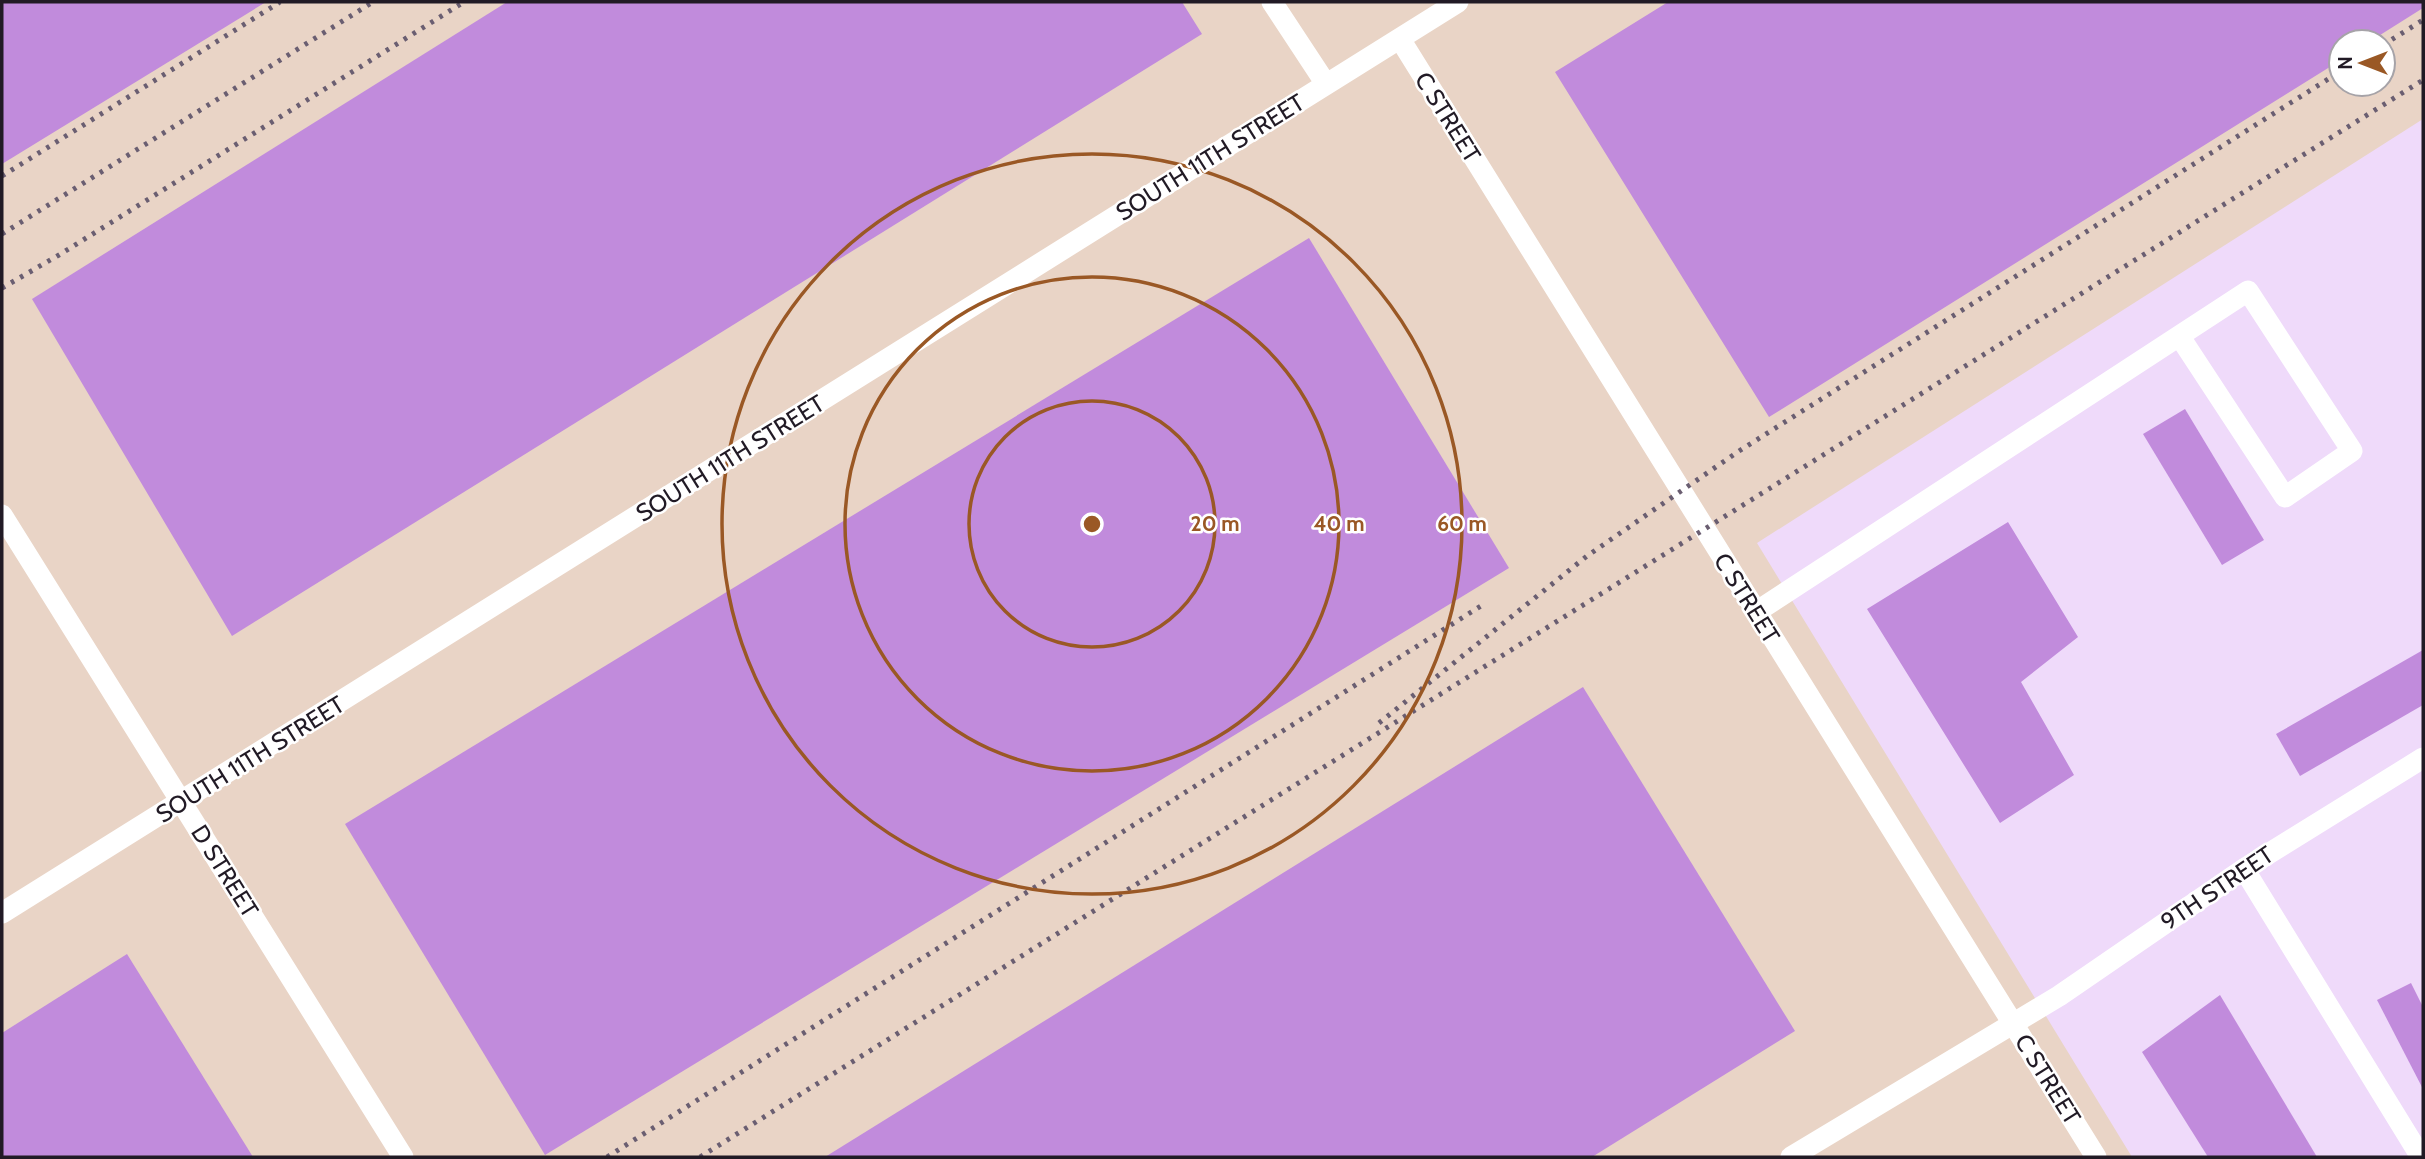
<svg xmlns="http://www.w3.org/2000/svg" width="2425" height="1159" font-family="Cabin,sans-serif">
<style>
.industrial{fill:#e9d4c6;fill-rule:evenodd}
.building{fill:#c18bdc}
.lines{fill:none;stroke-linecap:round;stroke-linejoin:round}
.lane{stroke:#fff;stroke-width:21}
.rail{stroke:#6a5e71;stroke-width:5;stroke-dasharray:3.5 7;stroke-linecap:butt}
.ring{fill:none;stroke:#9a5825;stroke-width:3.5}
.labels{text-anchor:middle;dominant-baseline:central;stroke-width:5;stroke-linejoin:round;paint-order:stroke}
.street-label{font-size:24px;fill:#211a25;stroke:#fff}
.centre{fill:#9a5825;stroke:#fff;stroke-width:3.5}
.ring-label{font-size:21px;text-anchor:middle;font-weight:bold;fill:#9a5825;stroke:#fff;stroke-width:5;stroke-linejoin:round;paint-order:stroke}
</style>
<rect width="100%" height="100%" fill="#efdafa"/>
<path class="industrial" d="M2,2h2421v117l-666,424 375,614h-2130zM2341,42h42v42h-42z"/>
<g class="building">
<polygon points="2,2 266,2 2,164"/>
<polygon points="507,2 1182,2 1202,34 232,636 32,299"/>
<polygon points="1668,2 2423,2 2423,8 2369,42 2341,42 2341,60 1769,417 1555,72"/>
<polygon points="1309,238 1509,568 545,1155 345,824"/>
<polygon points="2185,409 2264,540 2222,565 2143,434"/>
<polygon points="2008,522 2078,637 2021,682 2074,775 2000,823 1867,609"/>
<polygon points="2423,650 2423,705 2300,776 2276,734"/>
<polygon points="1583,687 1795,1031 1592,1157 825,1157"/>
<polygon points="127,954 253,1157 2,1157 2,1033"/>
<polygon points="2411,983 2423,1007 2423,1089 2377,1000"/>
<polygon points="2220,995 2317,1157 2208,1157 2142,1052"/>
</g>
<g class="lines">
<g class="lane">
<polyline points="1272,2 1326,84"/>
<polyline points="1400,39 2096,1157"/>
<polyline points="2,515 403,1157"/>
<polyline points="1756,612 2248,291 2352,451 2285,497 2180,337"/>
<polyline points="2244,869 2421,1157"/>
<polyline points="2,913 1458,2"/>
<polyline points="1791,1157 2059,996 2244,869 2423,758"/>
</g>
<g class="rail">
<polyline points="2383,45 2423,20"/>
<polyline points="2,176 280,2"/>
<polyline points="2,234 373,2"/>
<polyline points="2,288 59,255 464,2"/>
<polyline points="1379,723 1587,556 1739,451 2341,71"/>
<polyline points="607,1157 1484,604"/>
<polyline points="700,1157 2423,80"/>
</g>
</g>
<g class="ring">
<circle cx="1092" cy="524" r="123"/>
<circle cx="1092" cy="524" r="247"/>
<circle cx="1092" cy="524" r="370"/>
</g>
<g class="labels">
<g class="street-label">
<text transform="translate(1448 117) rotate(58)">C STREET</text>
<text transform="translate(1210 157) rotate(-32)">SOUTH 11TH STREET</text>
<text transform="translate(730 458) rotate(-32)">SOUTH 11TH STREET</text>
<text transform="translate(1747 598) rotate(58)">C STREET</text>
<text transform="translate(250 759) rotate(-32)">SOUTH 11TH STREET</text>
<text transform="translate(225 871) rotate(58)">D STREET</text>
<text transform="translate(2217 888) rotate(-34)">9TH STREET</text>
<text transform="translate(2048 1079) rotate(58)">C STREET</text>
</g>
</g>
<circle cx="1092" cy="524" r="10" class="centre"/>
<g class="ring-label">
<text x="1215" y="531">20 m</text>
<text x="1339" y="531">40 m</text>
<text x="1462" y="531">60 m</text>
</g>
<rect width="2425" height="1159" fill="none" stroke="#211a25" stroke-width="7"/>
<g transform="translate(2362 63) rotate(270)"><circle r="33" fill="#ffffff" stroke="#a6a3a8" stroke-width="2"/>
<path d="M0-5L12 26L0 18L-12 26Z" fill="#9a5825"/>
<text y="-10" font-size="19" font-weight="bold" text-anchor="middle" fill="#211a25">N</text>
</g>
</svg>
